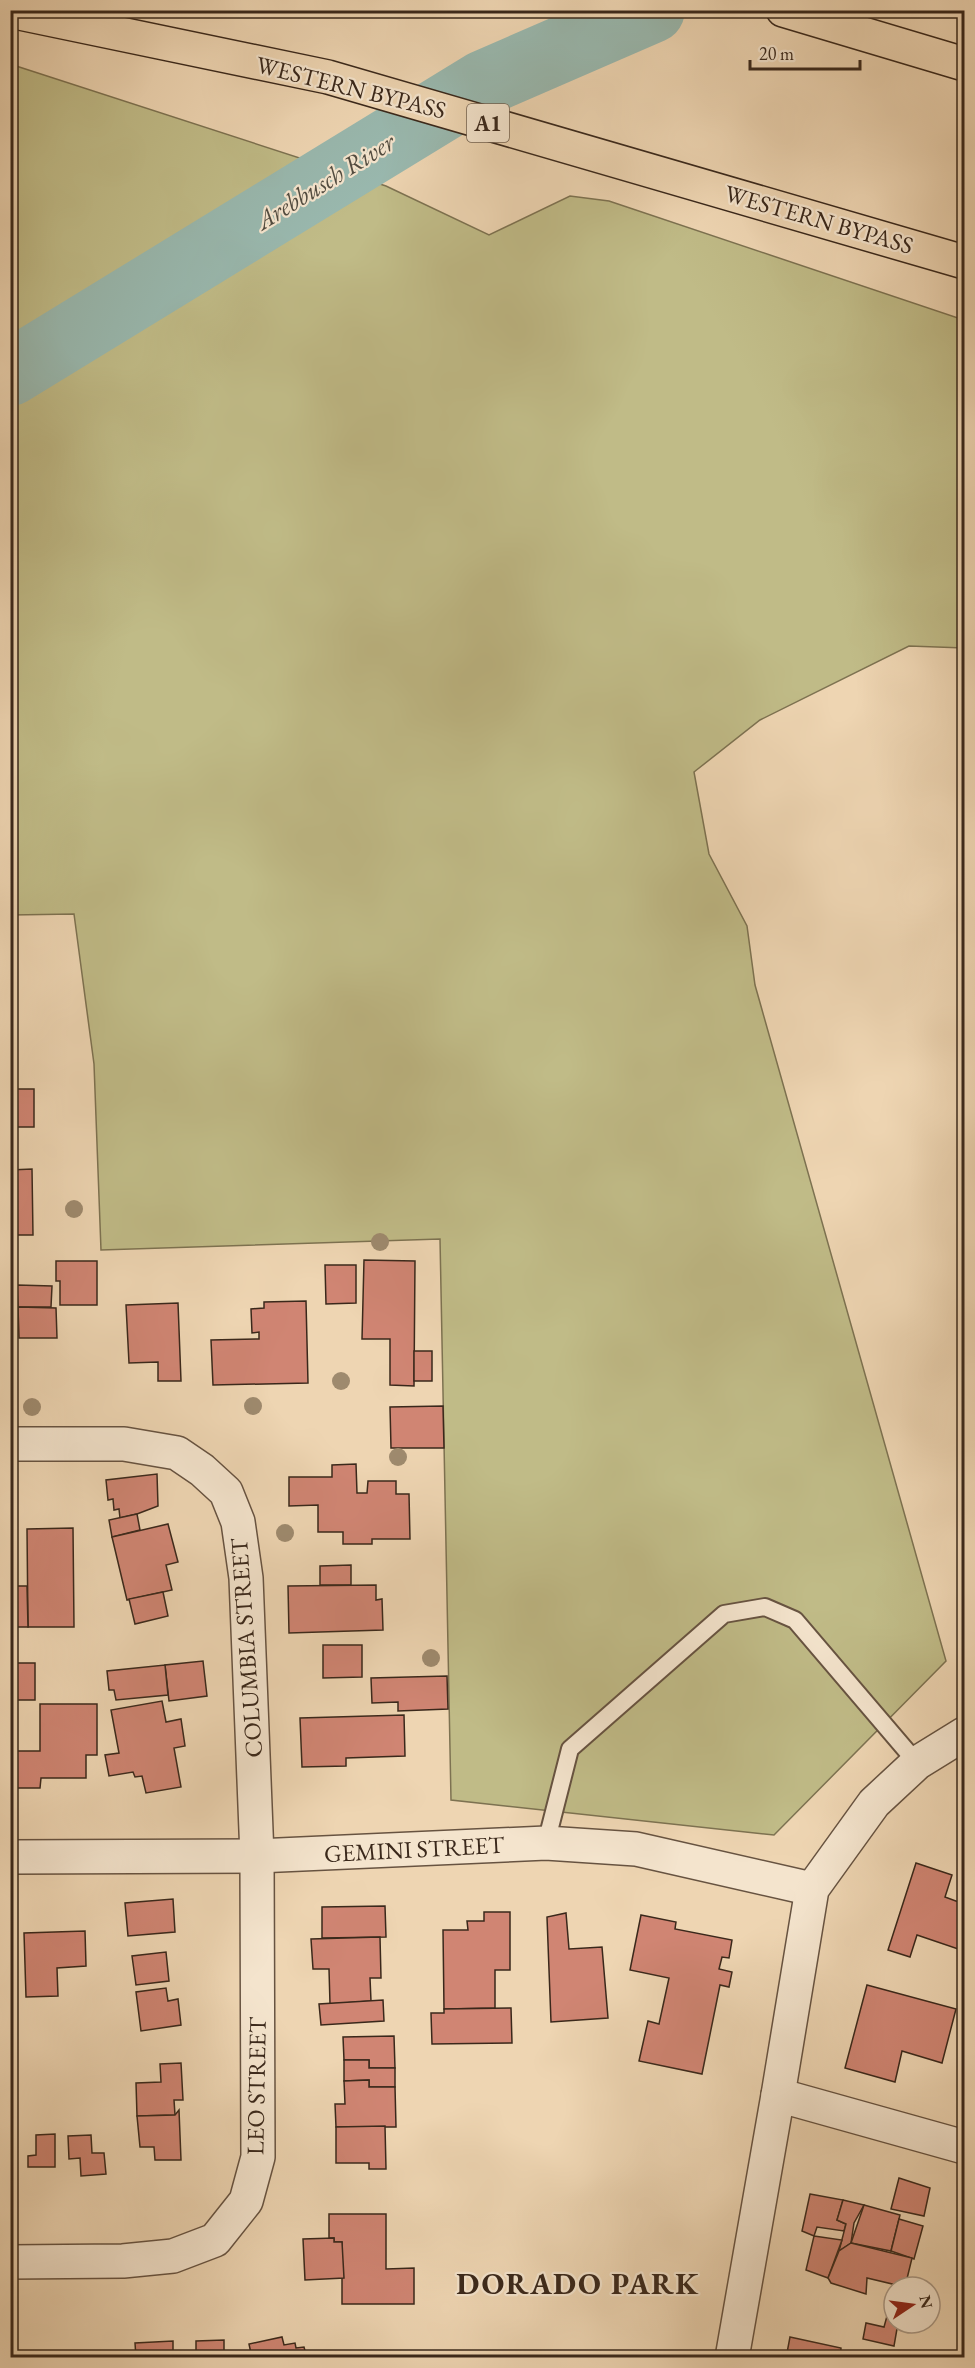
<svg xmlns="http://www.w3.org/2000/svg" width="975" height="2368" font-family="'EB Garamond',serif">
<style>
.green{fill:#c0bb87;stroke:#7d7251;stroke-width:1.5}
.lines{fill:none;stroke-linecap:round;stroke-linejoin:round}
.river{stroke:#99b8ae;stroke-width:66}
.building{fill:#d08573;stroke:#3a281b;stroke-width:1.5}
.service-casing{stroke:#675341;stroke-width:20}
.minor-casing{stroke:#675341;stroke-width:36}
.motorway-casing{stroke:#3a281b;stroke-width:36}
.service{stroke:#f4e4cd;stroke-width:16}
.minor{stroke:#f4e4cd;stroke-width:33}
.motorway{stroke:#eed5b2;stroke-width:33}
.tree{fill:#9e8a6e}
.labels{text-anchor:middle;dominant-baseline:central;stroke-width:4.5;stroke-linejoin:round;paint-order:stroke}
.shield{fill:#f4e4cd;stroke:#726050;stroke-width:1.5}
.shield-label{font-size:22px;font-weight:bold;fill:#3a281b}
.street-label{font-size:24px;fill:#3a281b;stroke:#f4e4cd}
.water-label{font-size:26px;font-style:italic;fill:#524c40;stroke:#f4e4cd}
.district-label{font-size:30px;font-weight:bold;letter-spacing:1.5px;fill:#3a281b;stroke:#f4e4cd}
</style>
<rect width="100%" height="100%" fill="#eed5b2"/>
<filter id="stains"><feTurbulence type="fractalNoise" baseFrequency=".00333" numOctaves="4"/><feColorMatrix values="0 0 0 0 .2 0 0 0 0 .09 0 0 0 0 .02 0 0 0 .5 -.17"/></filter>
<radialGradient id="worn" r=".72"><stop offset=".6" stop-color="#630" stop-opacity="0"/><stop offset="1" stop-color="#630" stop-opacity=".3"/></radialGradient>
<polygon class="green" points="10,64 386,186 489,235 570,196 609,201 964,320 964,648 909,646 760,720 694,772 709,854 747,926 755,985 946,1661 774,1835 451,1800 440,1239 101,1250 94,1064 74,914 11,915"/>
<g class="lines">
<polyline class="river" points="10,373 484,83 652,10"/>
</g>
<g class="building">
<rect x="10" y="1089" width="24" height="38"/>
<polygon points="32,1169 33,1235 10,1235 10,1170"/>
<polygon points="364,1260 415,1261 414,1386 390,1385 390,1339 362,1339"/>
<polygon points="56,1261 97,1261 97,1305 60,1305 60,1281 56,1281"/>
<polygon points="325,1265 356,1265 356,1303 326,1304"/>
<polygon points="17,1285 52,1286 51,1307 18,1307"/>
<polygon points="306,1301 308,1383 213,1385 211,1340 259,1339 259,1332 252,1333 251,1309 264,1308 264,1302"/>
<polygon points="178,1303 181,1381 158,1381 158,1362 129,1363 126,1305"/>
<polygon points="18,1307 56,1308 57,1338 19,1338"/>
<rect x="414" y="1351" width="18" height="30"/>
<polygon points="443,1406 444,1448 391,1448 390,1407"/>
<polygon points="356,1464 357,1493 367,1493 368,1481 396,1481 396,1494 409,1494 410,1539 372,1539 372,1544 343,1544 343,1532 318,1532 318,1505 289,1506 289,1477 332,1477 332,1465"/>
<polygon points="157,1474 158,1506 137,1514 120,1518 119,1509 114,1510 113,1499 108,1500 106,1480"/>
<polygon points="137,1514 140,1530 112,1537 109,1520"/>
<polygon points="168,1524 178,1562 166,1565 172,1590 127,1600 112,1537"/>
<polygon points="73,1528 74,1627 28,1627 27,1529"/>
<polygon points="351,1565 351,1585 320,1585 320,1566"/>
<polygon points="376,1585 376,1600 382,1599 383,1630 289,1633 288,1586"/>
<polygon points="10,1586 27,1586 28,1627 10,1627"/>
<polygon points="163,1592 168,1616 135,1624 129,1599"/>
<polygon points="323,1645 362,1645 362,1677 323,1678"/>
<polygon points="203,1661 207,1696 169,1701 165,1665"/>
<rect x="10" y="1663" width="25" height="37"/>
<polygon points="165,1665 168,1695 116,1700 114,1690 109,1690 107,1671"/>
<polygon points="447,1676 448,1709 398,1711 398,1702 372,1703 371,1678"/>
<polygon points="162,1701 166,1722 181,1719 185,1746 174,1748 181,1787 146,1793 142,1776 135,1777 133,1772 109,1776 105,1755 119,1753 111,1710"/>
<polygon points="40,1704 97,1704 97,1755 86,1755 86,1778 41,1778 40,1788 16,1788 16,1751 40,1751"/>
<polygon points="404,1715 405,1756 346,1758 346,1766 302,1767 300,1718"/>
<polygon points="916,1863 952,1875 945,1897 964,1904 964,1951 917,1935 910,1957 888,1950"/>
<polygon points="173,1899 175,1932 128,1936 125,1903"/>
<polygon points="385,1906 386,1937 322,1938 322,1907"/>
<polygon points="484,1912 510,1912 510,1970 495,1970 495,2008 444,2009 443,1930 468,1930 467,1921 484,1921"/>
<polygon points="566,1913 569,1949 602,1947 608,2018 551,2022 547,1917"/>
<polygon points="641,1915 676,1922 675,1929 732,1940 729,1958 722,1957 719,1969 732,1972 729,1987 720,1985 702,2074 639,2061 648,2021 659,2024 669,1978 630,1970"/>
<polygon points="85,1931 86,1966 57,1968 58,1996 26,1997 24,1933"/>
<polygon points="380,1937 381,1978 370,1978 371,2001 330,2004 329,1969 313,1969 311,1939"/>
<polygon points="166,1952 169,1981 136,1985 132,1956"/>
<polygon points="867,1985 956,2009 942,2063 902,2051 895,2082 845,2068"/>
<polygon points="166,1988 168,2001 178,1999 181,2025 141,2031 136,1992"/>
<polygon points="383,2000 384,2021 321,2025 319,2004"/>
<polygon points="511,2008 512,2043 432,2044 431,2013 444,2013 444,2009"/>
<polygon points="394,2036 395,2068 369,2068 369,2060 344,2060 343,2037"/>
<polygon points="344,2060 369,2060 369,2068 395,2068 395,2087 369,2087 369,2080 344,2081"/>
<polygon points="181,2063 183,2100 174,2100 175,2115 137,2116 136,2083 161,2082 160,2064"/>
<polygon points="369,2080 369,2087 395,2087 396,2127 336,2127 335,2104 345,2104 344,2081"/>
<polygon points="179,2110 181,2160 155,2160 154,2147 140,2147 137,2116 175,2115"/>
<polygon points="385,2126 386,2169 369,2169 369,2163 336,2163 336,2127"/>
<polygon points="55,2134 55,2167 28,2167 28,2156 36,2155 36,2135"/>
<polygon points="91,2135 92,2153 104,2153 106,2174 81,2176 80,2158 69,2159 68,2136"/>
<polygon points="899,2178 930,2188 924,2216 891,2209"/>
<polygon points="810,2194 843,2200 837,2220 846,2224 844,2231 817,2227 814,2236 802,2231"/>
<polygon points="843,2200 864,2205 854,2223 851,2243 839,2251 846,2224 837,2220"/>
<polygon points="864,2205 900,2215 891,2251 851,2243"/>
<polygon points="329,2214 386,2214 386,2269 414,2268 414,2304 342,2304 342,2242 334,2242 334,2238 329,2238"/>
<polygon points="899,2219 923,2226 914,2259 891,2251"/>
<polygon points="814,2236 842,2240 828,2278 806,2270"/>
<polygon points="334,2238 334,2242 342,2242 344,2278 305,2280 303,2239"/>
<polygon points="851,2243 912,2258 905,2287 867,2278 866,2294 831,2283 828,2278 839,2251"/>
<polygon points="887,2316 894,2317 894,2323 898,2323 894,2346 863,2339 866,2323 884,2327"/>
<polygon points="282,2337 284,2345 295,2343 296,2348 304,2347 307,2358 252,2358 249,2344"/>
<polygon points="790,2337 841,2348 840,2358 786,2358"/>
<polygon points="224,2340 224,2358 136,2358 135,2343 173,2341 173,2353 196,2353 196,2341"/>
</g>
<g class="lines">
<g class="service-casing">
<polyline id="service" points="546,1843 570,1749 724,1614 765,1607 795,1620 917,1763"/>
</g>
<g class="minor-casing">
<g id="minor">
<polyline points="10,1444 124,1444 177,1453 202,1470 226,1492 238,1522 246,1578 257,1856 258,2157 246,2201 215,2240 173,2256 123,2261 10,2262"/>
<polyline points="10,1857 257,1856 546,1843 636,1849 812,1889"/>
<polyline points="778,2095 964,2147"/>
<polyline points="732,2358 778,2095 812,1889 874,1803 917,1763 964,1734"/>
</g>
</g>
<g class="motorway-casing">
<g id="motorway">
<polyline points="783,10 964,64"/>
<polyline points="10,11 328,77 964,262"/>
</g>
</g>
<use href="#service" class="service"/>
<use href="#minor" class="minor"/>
<use href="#motorway" class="motorway"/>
</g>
<g class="tree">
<circle cx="74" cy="1209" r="9"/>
<circle cx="380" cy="1242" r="9"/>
<circle cx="341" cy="1381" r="9"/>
<circle cx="253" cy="1406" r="9"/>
<circle cx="32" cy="1407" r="9"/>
<circle cx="398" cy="1457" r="9"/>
<circle cx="285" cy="1533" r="9"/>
<circle cx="431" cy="1658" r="9"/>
</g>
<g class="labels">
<rect class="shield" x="467" y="104" width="42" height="38" rx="4.5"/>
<g class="shield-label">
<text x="488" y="123">A1</text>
</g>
<g class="street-label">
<text transform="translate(351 87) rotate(14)">WESTERN BYPASS</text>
<text transform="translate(819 219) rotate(16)">WESTERN BYPASS</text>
<text transform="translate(246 1648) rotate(-94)">COLUMBIA STREET</text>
<text transform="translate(414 1849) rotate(-3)">GEMINI STREET</text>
<text transform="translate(256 2086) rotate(-89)">LEO STREET</text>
</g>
<g class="water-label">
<text transform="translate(325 181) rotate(-32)">Arebbusch River</text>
</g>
<g class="district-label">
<text x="578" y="2283">DORADO PARK</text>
</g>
</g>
<rect width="975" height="2368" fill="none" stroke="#eed5b2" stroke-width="36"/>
<rect x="12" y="12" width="951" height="2344" fill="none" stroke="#3a281b" stroke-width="3"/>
<rect x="18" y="18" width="939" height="2332" fill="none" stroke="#3a281b" stroke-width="1.5"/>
<g transform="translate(912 2305) rotate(77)"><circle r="28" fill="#f4e4cd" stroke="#aa9986" stroke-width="1.5"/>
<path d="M0-4.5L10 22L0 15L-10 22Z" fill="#8f2418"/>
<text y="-9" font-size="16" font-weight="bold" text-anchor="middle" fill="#3a281b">N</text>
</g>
<path d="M750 60v9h110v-9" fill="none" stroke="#3a281b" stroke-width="3"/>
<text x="759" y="60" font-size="18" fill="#3a281b" stroke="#f4e4cd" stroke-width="4.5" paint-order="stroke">20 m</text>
<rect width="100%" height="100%" filter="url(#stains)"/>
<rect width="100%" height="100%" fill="url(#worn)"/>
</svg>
